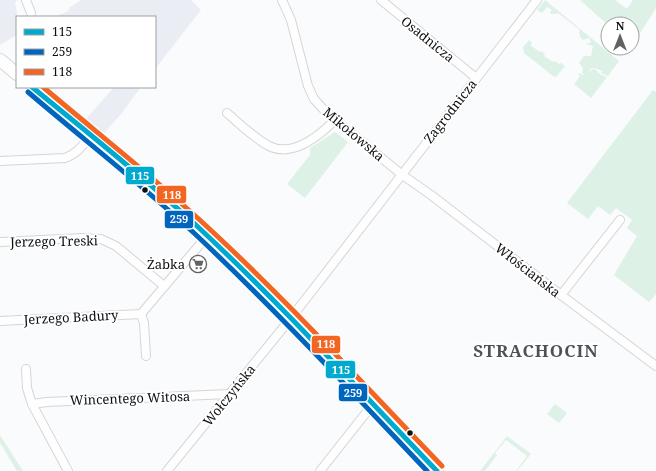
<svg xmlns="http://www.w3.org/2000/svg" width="656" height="471" font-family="'Noto Serif',serif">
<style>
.built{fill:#eaedf4}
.green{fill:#ddf1e6}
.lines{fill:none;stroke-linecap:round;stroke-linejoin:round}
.street-casing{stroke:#d4d5d7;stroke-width:10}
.secondary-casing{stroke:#d4d5d7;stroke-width:14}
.street{stroke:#fefeff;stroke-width:8}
.secondary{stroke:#fefeff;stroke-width:12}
.bus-1-casing{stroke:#fff;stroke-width:8}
.bus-2-casing{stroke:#fff;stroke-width:8}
.bus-3-casing{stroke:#fff;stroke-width:8}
.bus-1{stroke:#00a9ce;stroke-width:5}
.bus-2{stroke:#0065bd;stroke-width:5}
.bus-3{stroke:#f26522;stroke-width:5}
.bus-dot{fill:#0d0e10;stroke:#fff;stroke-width:1.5}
.labels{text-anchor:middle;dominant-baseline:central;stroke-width:4;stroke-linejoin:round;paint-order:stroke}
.street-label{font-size:13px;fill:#0d0e10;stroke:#fff}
.poi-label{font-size:13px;fill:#0d0e10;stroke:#fff;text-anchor:end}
.district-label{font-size:17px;font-weight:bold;letter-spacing:1px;fill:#505156;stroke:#fff}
.line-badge{stroke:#fff;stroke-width:1.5}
.badge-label{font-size:11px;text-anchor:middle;font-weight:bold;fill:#fff}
</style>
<rect width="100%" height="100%" fill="#fafbfd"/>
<g class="built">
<polygon points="0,0 17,0 15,4 18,17 17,17 17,35 0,45"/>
<polygon points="81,0 191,0 201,10 155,69 155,17 55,17 60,14 62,14 66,12 69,10 69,8"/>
<polygon points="114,87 141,87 121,114 103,134 86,119"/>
</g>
<g class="green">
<path d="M545,0l74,61 -11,15 -7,-3 1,-2c-4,-2 -8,-4 -12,-2l-1,5 2,-4 4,-1 6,6 6,2 -16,21 -17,-14 6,-8 -2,-2 1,-1 4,2 1,-1 -2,-1 1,-5 -4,-5 5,-7h7l2,-10 -7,-2 5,-2 -2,-4 -6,2 -3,-3 -1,-5 1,-2 -22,-17 -2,1h-5l-1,-2 2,-2 -5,-3 -5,6 -5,-3z"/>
<polygon points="580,0 615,0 627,9 633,0 656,0 656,8 632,46 632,24 608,25"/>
<polygon points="529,40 532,43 531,46 540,52 541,51 545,54 544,56 553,62 555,61 559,64 561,63 565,66 556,77 553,76 524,53 523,47"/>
<polygon points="653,90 656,92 656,294 649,302 614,275 637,236 627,228 632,220 616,208 610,215 598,206 588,219 567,203"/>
<polygon points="335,132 348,142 305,198 287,184 310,155 310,148"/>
<polygon points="555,404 567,413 559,423 547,414"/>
<polygon points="0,435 23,471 17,471 0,443"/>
<polygon points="507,436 531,454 517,471 516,471 527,456 506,440 495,453 497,455 485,471 480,471"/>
</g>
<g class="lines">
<g class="street-casing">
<g id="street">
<polyline points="26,0 31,13"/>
<polyline points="282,0 291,20 308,86 314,99 325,111 401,174 431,195 561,295 656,366"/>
<polyline points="381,0 476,78"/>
<path d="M227,113c13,11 27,25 42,33 24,12 50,-10 66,-26"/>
<path d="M0,161l65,-3c12,-4 18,-13 25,-22"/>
<polyline points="0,242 82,238 101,239 116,246 164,286"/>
<polyline points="561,295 620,220"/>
<polyline points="141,314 207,236"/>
<polyline points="0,321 141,314 144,323 146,356"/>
<polyline points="26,369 27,388 32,404 68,471"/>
<polyline points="32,404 47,402 229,394"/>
<polyline points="167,471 291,318 537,0"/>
<polyline points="320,471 373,404"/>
</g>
</g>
<g class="secondary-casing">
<g id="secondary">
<polyline points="0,60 17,74"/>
<path d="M32,87c63,53 129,104 188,161 75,72 145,148 217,223"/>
</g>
</g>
<use href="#street" class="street"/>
<use href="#secondary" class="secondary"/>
<g class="bus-1-casing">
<path id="bus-1" d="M32,87c56,46 113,91 166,140 84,78 160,162 239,244"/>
</g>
<g class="bus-2-casing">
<path id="bus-2" d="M28,92c55,47 113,92 166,141 81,76 157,158 233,238"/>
</g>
<g class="bus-3-casing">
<path id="bus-3" d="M43,87c53,45 108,88 159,135 84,77 161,162 240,244"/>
</g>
<use href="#bus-1" class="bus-1"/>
<use href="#bus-2" class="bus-2"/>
<use href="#bus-3" class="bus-3"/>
</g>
<defs>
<g id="supermarket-ring" transform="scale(0.9)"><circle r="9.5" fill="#fff" stroke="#606163" stroke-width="1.5"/><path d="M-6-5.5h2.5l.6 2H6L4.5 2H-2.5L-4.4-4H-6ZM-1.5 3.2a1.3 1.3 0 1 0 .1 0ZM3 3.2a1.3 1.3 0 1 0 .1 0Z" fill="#606163"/></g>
</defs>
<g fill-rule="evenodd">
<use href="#supermarket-ring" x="198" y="264"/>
</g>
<g class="bus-dot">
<circle cx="145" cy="190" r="3.5"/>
<circle cx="410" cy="433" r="3.5"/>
</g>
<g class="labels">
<g class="street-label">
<text transform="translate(428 39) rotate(39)">Osadnicza</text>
<text transform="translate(450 111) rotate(-52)">Zagrodnicza</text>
<text transform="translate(354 134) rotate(40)">Mikołowska</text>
<text transform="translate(54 241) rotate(-1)">Jerzego Treski</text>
<text transform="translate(528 270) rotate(38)">Włościańska</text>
<text transform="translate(71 317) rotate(-3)">Jerzego Badury</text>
<text transform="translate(229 395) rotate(-51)">Wołczyńska</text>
<text transform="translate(130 398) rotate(-2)">Wincentego Witosa</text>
</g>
<g class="poi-label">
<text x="185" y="264">Żabka</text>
</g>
<g class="district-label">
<text x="536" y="350">STRACHOCIN</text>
</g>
</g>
<g class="line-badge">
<rect x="125" y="166" width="30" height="19" rx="4" fill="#00a9ce"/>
<rect x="156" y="185" width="31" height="19" rx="4" fill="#f26522"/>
<rect x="164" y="210" width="30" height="19" rx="4" fill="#0065bd"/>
<rect x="311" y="335" width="30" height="19" rx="4" fill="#f26522"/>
<rect x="325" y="360" width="31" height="19" rx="4" fill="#00a9ce"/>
<rect x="338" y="383" width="30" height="19" rx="4" fill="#0065bd"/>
</g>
<g class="badge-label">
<text x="140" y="180">115</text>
<text x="172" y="199">118</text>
<text x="179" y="223">259</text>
<text x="326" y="348">118</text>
<text x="341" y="374">115</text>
<text x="353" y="397">259</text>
</g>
<rect x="16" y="16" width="140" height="72" fill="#ffffff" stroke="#9e9f9f"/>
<rect x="24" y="29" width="20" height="6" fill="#00a9ce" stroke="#9e9f9f"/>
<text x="52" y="36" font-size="12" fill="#0d0e10">115</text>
<rect x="24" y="49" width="20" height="6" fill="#0065bd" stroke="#9e9f9f"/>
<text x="52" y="56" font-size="12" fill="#0d0e10">259</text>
<rect x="24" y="69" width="20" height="6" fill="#f26522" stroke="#9e9f9f"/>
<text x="52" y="76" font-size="12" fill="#0d0e10">118</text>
<g transform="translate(620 36)"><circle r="19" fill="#ffffff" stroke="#9e9f9f"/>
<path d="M0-3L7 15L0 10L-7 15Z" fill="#606163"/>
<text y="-6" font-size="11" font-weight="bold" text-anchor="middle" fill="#0d0e10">N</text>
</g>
</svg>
